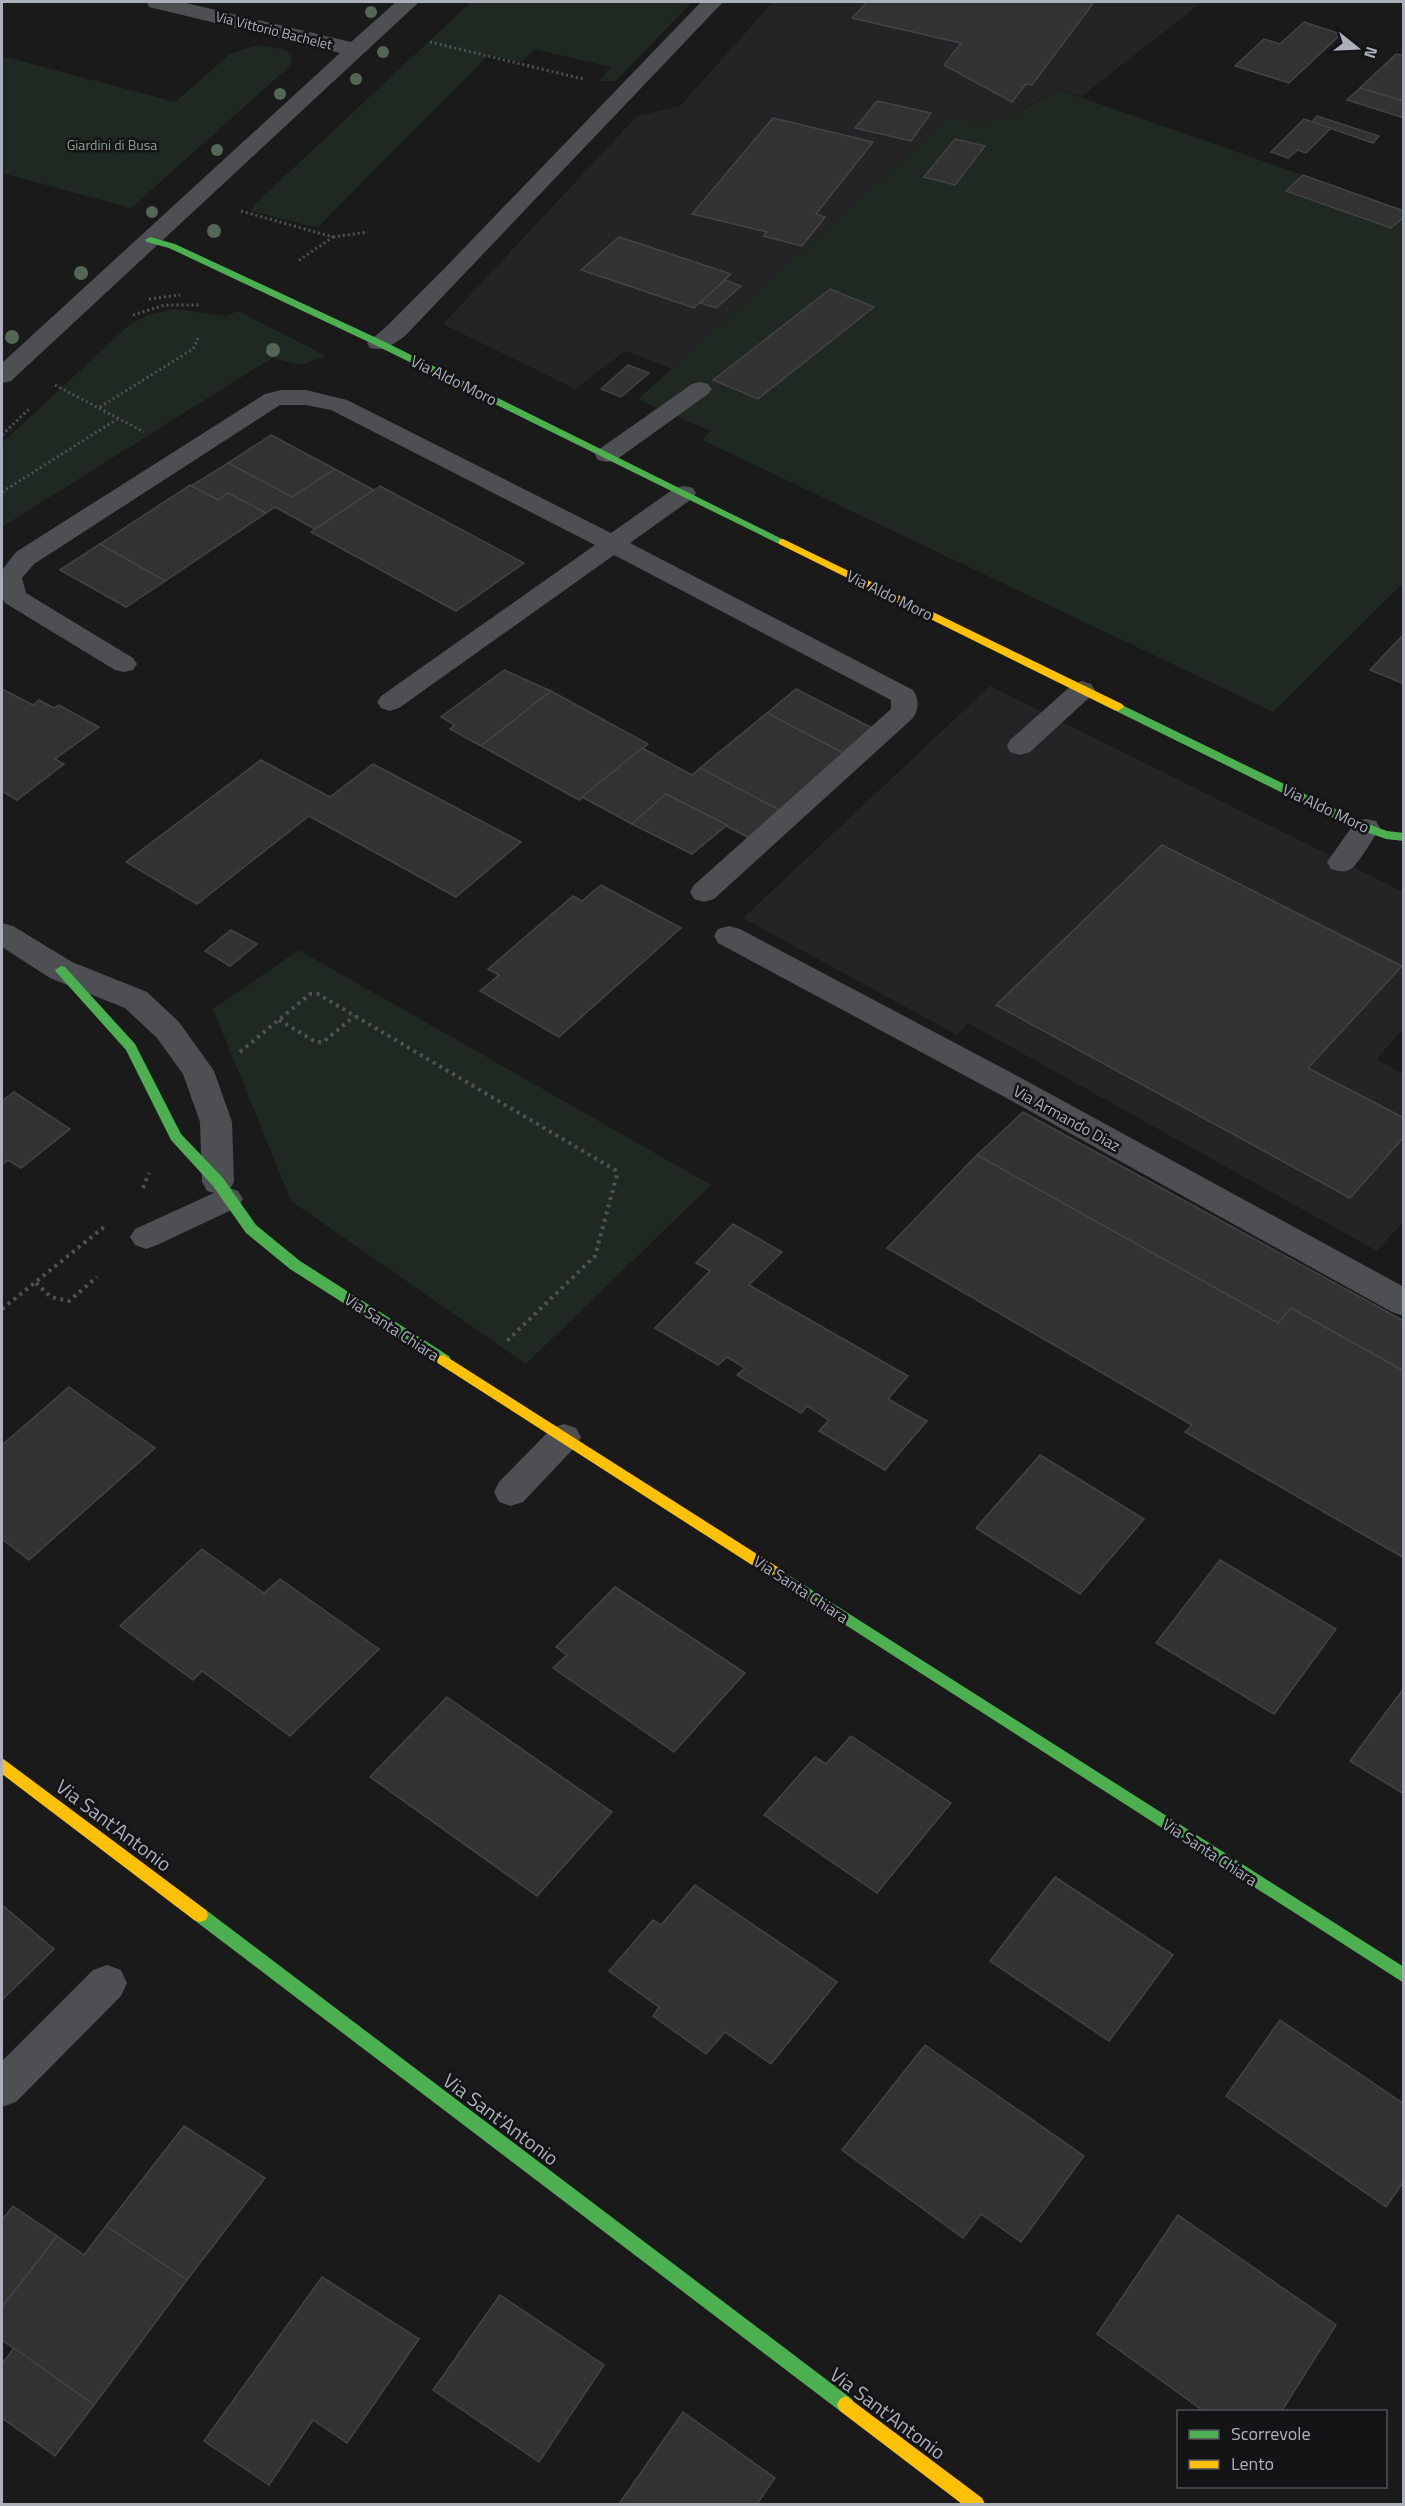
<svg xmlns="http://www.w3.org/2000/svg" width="1405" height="2506" font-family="'Titillium Web',sans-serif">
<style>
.built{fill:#242427}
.green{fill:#202822}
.building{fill:#323233;stroke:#434347;stroke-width:1.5}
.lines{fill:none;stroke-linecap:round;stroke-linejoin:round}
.path-far1{stroke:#505155;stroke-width:3;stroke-dasharray:2 3;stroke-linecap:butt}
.path{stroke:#505155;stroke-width:4;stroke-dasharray:3 4.5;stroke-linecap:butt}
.lane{fill:#4e4f53;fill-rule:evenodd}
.street{fill:#4e4f53;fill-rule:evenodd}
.fast{fill:#4caf50;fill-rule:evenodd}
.slow{fill:#ffc107;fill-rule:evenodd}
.tree{fill:#546656}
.labels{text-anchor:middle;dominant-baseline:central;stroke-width:5;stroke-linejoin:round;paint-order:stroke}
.far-street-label{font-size:14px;fill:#acb0bb;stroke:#141417}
.far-park-label{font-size:14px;fill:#84a587;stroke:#141417}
.street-label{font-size:16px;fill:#acb0bb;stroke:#141417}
.near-street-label{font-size:20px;fill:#acb0bb;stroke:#141417}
</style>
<rect width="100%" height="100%" fill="#1a1a1b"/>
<g class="built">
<polygon points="773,2 1202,2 1082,96 1057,89 1006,120 976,123 948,120 673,369 625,351 575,389 443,324 637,116 680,106"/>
<polygon points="990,686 1403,892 1403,1029 1377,1059 1403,1074 1403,1222 1377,1251 968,1023 957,1035 743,918"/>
</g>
<g class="green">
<polygon points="471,2 692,2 616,81 599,81 611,67 534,49 521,62 489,55 317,228 251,211 255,204"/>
<polygon points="259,45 286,50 292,58 289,67 131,208 2,173 2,56 175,102 231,53"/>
<path d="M1057,89l346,121v373l-130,129 -571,-272 8,-9 -72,-32 310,-280c55,7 64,-1 109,-30z"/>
<polygon points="175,309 226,316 238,311 326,356 302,365 272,358 2,527 2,443 129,325 148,315"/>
<polygon points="299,950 711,1185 526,1364 291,1201 213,1009"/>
</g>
<g class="building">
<polygon points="867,2 1094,2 1032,85 1026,84 1012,102 944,65 961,43 852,18"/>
<polygon points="1304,22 1341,34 1289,83 1235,66 1264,39 1280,44"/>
<polygon points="1396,54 1404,56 1404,101 1360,88"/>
<polygon points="1360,88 1404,101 1404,118 1347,100"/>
<polygon points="877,101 931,113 911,141 855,128"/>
<polygon points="1317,116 1379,136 1373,143 1312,122"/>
<polygon points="773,118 873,142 816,214 825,217 802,246 763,236 767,232 692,214"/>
<polygon points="1304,119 1331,128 1306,153 1298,150 1288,158 1271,152"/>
<polygon points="955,139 985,146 955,185 924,177"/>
<polygon points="1303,175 1404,211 1404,217 1391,228 1286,191"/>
<polygon points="619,237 644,245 731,274 694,308 581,270"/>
<polygon points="725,280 741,286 716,308 700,303"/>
<polygon points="830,289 874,307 758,399 713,380"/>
<polygon points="628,365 649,373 621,397 601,389"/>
<polygon points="271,435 335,469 292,497 228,463"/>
<polygon points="228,463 292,497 335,469 374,490 315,529 275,507 266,513 228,493 218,500 191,486"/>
<polygon points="190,485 218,500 228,493 266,513 165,581 100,544"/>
<polygon points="380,486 524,563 456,611 311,532"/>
<polygon points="100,544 165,581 126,607 60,570"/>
<polygon points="1404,634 1404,684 1370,670"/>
<polygon points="504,670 551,691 481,746 450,729 455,725 441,717"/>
<polygon points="2,689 33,705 39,700 54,708 59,705 99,727 55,759 64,764 17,800 2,791"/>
<polygon points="796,689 876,730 847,755 767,713"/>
<polygon points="551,691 648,744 579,800 481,746"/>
<polygon points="767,713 847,755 781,811 700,768"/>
<polygon points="642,748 692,775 700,768 781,811 749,838 666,794 632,824 582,797"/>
<polygon points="261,760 330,797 373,764 521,842 456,897 309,816 197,904 126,862"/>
<polygon points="666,794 727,825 692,854 632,824"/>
<polygon points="1162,845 1402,966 1308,1068 1404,1118 1404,1137 1350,1198 996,1005"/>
<polygon points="601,885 681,928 559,1037 480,991 499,975 488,969 573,896 582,901"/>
<polygon points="231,930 257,944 230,966 205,951"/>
<polygon points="14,1092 70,1129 21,1168 8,1160 2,1165 2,1101"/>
<polygon points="1023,1112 1404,1321 1404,1371 1291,1308 1278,1323 977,1155"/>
<polygon points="977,1155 1278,1323 1291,1308 1404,1371 1404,1558 1185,1432 1192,1425 887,1248"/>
<polygon points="733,1224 782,1252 749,1285 908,1376 888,1399 927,1421 885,1470 819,1431 829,1420 807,1406 801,1413 737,1375 745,1368 727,1357 718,1365 655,1328 710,1271 696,1263"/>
<polygon points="69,1387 155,1448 29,1560 2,1539 2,1445"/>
<polygon points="1040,1455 1144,1519 1080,1594 976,1528"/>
<polygon points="202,1549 264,1593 280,1579 379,1649 290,1736 202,1671 193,1680 120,1626"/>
<polygon points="1220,1560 1336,1629 1274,1714 1156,1643"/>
<polygon points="615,1587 745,1673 674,1752 553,1668 567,1655 556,1647"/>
<polygon points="1404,1688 1404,1794 1350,1761"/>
<polygon points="447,1697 612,1812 537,1896 370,1777"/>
<polygon points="851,1736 951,1803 877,1893 764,1815 815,1757 826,1764"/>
<polygon points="1055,1877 1173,1955 1109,2041 990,1961"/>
<polygon points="695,1885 837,1982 771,2064 725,2032 706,2054 653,2016 659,2007 609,1971 653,1920 661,1925"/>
<polygon points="2,1905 54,1949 2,2000"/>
<polygon points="1280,2020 1404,2104 1404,2181 1386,2207 1226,2096"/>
<polygon points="925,2045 1084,2156 1021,2242 981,2214 963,2238 842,2150"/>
<polygon points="184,2126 265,2178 187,2280 106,2226"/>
<polygon points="13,2206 57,2236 2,2307 2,2220"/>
<polygon points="1178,2215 1336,2325 1281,2412 1205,2412 1097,2334"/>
<polygon points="106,2226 187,2280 94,2405 2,2340 2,2307 57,2236 84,2255"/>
<polygon points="322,2277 419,2339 347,2443 313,2420 269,2485 204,2441"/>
<polygon points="500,2295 604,2365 539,2462 433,2390"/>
<polygon points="14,2348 94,2405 55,2456 2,2418 2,2364"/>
<polygon points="683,2412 775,2478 757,2504 619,2504"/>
</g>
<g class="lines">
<g class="path-far1">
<polyline points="430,42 583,79"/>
<polyline points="241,211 333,237 298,261"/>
<polyline points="333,237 368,232"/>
<polyline points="149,299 180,295"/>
<polyline points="133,315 165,305 199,305"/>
<polyline points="55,385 144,432"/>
<polyline points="100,407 193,349 198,338"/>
<polyline points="2,435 30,408"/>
<polyline points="2,492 119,418"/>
</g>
<g class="path">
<polyline points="279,1020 316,1042 323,1042 355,1016"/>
<polyline points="240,1052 310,994 318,994 615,1170 617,1175 595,1256 505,1343"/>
<polyline points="143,1188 149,1173"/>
<polyline points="36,1283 51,1297 69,1301 97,1277"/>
<polyline points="2,1309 104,1227"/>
</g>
<g class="lane">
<polygon points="700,382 708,384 712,389 708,394 616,460 607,462 598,460 595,455 598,450 692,384"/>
<path d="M281,390h25l41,10 264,133 64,-45 9,-2 9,2 3,5 -3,5 -63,45 283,147c6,9 6,19 0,28l-199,181 -10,3 -10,-3 -4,-7 4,-7 197,-176v-9l-277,-145 -215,153 -9,3 -9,-3 -4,-6 4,-6 214,-151 -264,-135 -25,-5h-26l-246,159 -12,14 4,15 107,65 4,6 -4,6 -9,2 -9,-2 -110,-67 -3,-5v-28l14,-18 249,-158z"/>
<polygon points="1082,681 1091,684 1095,690 1091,696 1030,752 1020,755 1010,752 1007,746 1010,740 1073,684"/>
<path d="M1366,819l10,2 4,7c-6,9 -21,35 -29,41 -7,4 -14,2 -20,0l-4,-7 29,-41z"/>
<polygon points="227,1187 238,1191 243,1199 238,1207 157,1245 146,1249 135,1245 130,1237 135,1229"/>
<polygon points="564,1424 576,1428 581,1437 576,1446 523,1502 511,1506 499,1502 494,1492 499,1482 552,1428"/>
</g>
<g class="street">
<polygon points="147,2 182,2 351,42 396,2 419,2 11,381 2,383 2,363 340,53 149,7"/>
<path d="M701,2h22l-318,334c-12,8 -20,16 -35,12l-3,-5 20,-17 55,-55z"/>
<polygon points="2,923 13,926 72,962 147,992 179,1022 214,1071 232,1122 234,1182 229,1191 218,1194 207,1191 202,1182 200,1122 183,1074 157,1038 125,1008 50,978 2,947"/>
<polygon points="729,926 740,929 1023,1079 1404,1287 1404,1316 1392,1312 1001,1095 718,943 714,936 718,929"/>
<polygon points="107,1965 121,1970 127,1983 121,1996 16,2102 2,2107 2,2061 93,1970"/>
</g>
<g class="fast">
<polygon points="150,237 175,244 383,341 788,542 787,544 779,544 375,345 169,248 147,242 145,240"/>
<polygon points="1118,703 1360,821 1387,831 1404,833 1404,841 1386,839 1352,827 1114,710 1114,704"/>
<polygon points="61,966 65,967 135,1044 181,1134 223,1178 256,1225 300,1261 449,1356 451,1360 449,1364 439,1364 290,1269 246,1233 213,1186 171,1140 126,1050 57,973 55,970"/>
<polygon points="774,1566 1404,1967 1404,1983 769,1576 767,1572 769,1568"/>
<polygon points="200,1908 206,1910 852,2399 855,2405 852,2411 846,2414 840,2411 194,1920 192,1915 194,1910"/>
</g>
<g class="slow">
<polygon points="783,539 1122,704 1124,707 1118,711 1114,710 779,544 779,540"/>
<polygon points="444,1355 779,1568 781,1572 779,1576 774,1578 769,1576 439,1364 437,1360 439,1356"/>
<polygon points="2,1758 206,1910 208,1915 206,1920 200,1922 194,1920 2,1774"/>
<polygon points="846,2396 982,2498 985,2504 962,2504 840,2411 837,2405 840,2399"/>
</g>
</g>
<g class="tree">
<circle cx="371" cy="12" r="6"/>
<circle cx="383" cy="52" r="6"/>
<circle cx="356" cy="79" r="6"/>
<circle cx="280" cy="94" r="6"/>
<circle cx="217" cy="150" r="6"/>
<circle cx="152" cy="212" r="6"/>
<circle cx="214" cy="231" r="7"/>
<circle cx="81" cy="273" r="7"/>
<circle cx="12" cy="337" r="7"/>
<circle cx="273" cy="350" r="7"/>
</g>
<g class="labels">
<g class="far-street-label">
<text transform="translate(274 30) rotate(14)">Via Vittorio Bachelet</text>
</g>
<g class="far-park-label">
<text x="112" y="144">Giardini di Busa</text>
</g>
<g class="street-label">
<text transform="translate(454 380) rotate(26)">Via Aldo Moro</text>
<text transform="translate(890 595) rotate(26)">Via Aldo Moro</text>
<text transform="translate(1326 808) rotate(25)">Via Aldo Moro</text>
<text transform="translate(1067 1118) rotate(29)">Via Armando Diaz</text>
<text transform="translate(392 1327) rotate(33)">Via Santa Chiara</text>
<text transform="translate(801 1589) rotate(33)">Via Santa Chiara</text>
<text transform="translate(1210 1852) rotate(33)">Via Santa Chiara</text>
</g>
<g class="near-street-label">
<text transform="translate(114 1825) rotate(37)">Via Sant'Antonio</text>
<text transform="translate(501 2119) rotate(37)">Via Sant'Antonio</text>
<text transform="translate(888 2413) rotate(37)">Via Sant'Antonio</text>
</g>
</g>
<rect width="1405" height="2506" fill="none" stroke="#acb0bb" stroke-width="6"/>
<rect x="1177" y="2410" width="210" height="78" fill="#141417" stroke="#515259" stroke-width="1.5"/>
<rect x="1189" y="2430" width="30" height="9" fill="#4caf50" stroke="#515259" stroke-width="1.5"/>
<text x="1231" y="2440" font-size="18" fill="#acb0bb">Scorrevole</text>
<rect x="1189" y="2460" width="30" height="9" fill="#ffc107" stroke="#515259" stroke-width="1.5"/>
<text x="1231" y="2470" font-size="18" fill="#acb0bb">Lento</text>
<g transform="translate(1357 48) rotate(108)" stroke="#141417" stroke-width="4.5" paint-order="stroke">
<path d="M0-4.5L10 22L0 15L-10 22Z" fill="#acb0bb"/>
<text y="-9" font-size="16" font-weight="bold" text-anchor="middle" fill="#acb0bb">N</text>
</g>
</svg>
